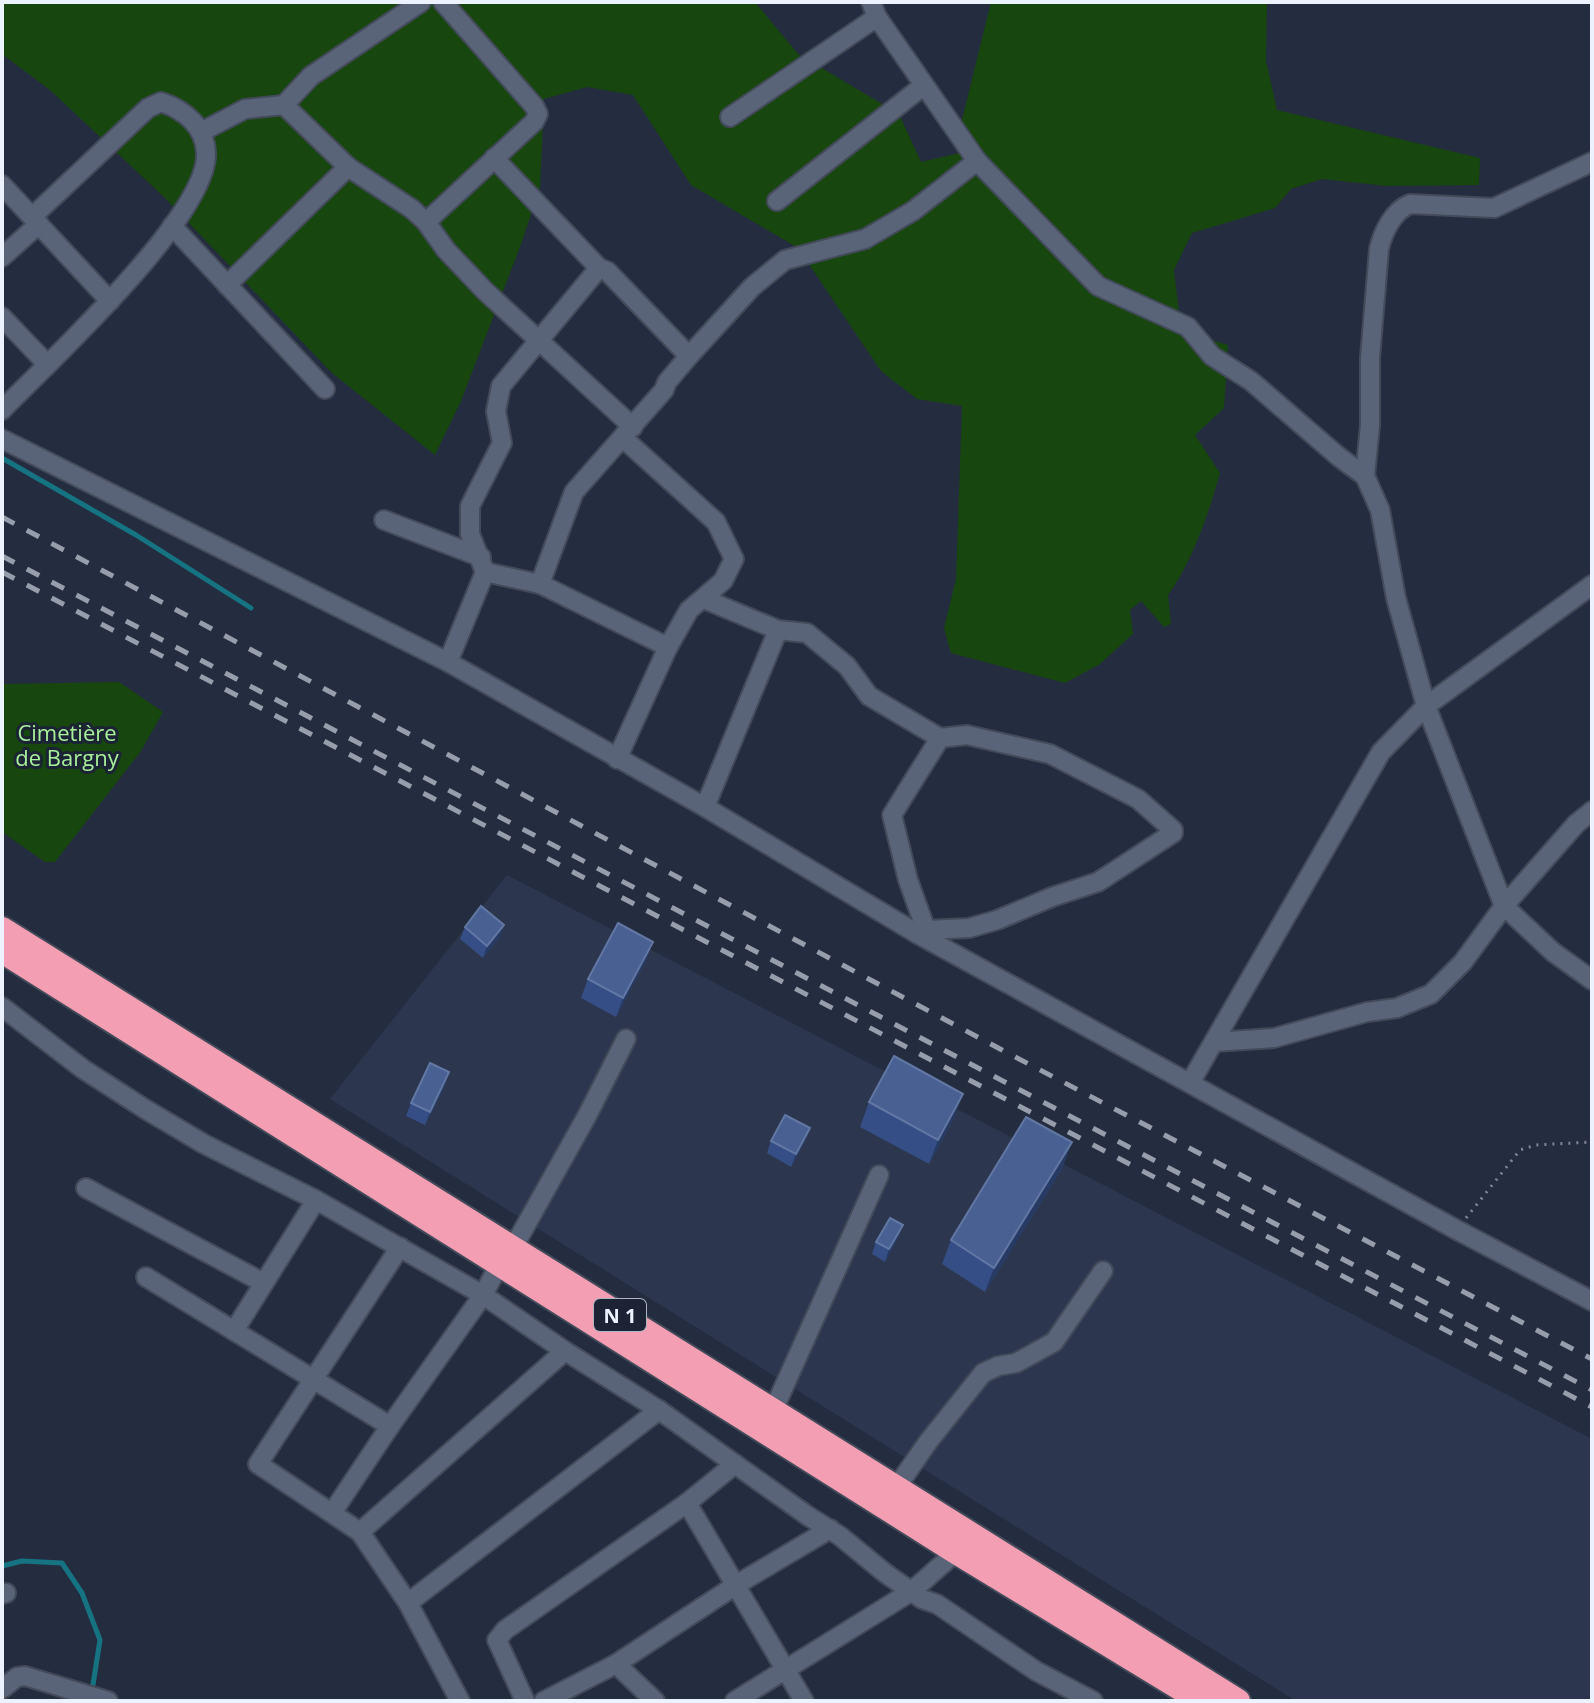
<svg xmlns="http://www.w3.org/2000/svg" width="1594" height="1703" font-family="'Open Sans',sans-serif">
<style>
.built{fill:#2c374f}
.green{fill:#17460e}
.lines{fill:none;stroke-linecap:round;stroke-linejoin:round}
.stream{stroke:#157382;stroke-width:5}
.minor-casing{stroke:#434a59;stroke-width:22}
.highway-casing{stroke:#434a59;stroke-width:28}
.path{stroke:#7f8796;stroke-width:3;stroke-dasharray:2 6;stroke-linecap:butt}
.minor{stroke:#596478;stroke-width:18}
.highway{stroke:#f49eb3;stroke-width:24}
.rail{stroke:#969eac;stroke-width:5;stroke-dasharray:14 14;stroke-linecap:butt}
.wall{fill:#354e85}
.shaded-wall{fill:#263a64}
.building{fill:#486092;stroke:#6277a3;stroke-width:2}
.labels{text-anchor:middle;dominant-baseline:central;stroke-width:6;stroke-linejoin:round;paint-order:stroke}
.shield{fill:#1b2335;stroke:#adb5c2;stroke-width:2}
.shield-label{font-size:20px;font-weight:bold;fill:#ecf3ff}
.park-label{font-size:22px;fill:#a7ef9a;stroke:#1b2335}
</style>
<rect width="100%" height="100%" fill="#242d3f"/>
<polygon class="built" points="507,875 1592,1439 1592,1701 1296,1701 330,1099"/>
<g class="green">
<path d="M2,2h753l43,52 101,60 22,48 43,-10 -2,-32 29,-118h276l-1,59 11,49 203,48 -1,27 -92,1 -65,-7 -31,10 -16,19 -83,25 -18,37 7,61 47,14 -4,63 -29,27 25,38c-11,39 -28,90 -52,122l3,29 -7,3 -23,-26 -11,9 3,24 -33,30 -35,19 -114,-30 -7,-25 12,-49 6,-173 -45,-7 -36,-28 -83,-123 -107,-63 -58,-90 -46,-8 -43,12 -4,89 -20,59 -59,154 -26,54 -103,-82 -168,-176 -114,-107 -48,-36z"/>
<polygon points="119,682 163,712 141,751 55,862 45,862 2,832 2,684"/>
</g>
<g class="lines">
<g class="stream">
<polyline points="2,458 136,535 251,608"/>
<polyline points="2,1566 22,1561 62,1563 82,1593 100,1640 92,1691"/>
</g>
<g class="minor-casing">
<g id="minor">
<polyline points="871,2 877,17 977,161 1098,286 1188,327 1212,356 1251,381 1339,457 1365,476"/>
<polyline points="284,105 311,76 421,2"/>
<polyline points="730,117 877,17"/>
<polyline points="203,131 245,109 284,105 348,167 412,209 426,222 446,250 485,291 633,427"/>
<polyline points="494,158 599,268"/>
<path d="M1592,162l-98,46 -84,-4c-17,7 -27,28 -31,45l-9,109v67l-5,51 15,34 16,88 30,108 78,200 49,46 39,28"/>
<polyline points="2,185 110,301"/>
<polyline points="777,201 923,86"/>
<polyline points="426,222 534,122 538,114 534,106 443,2"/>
<polyline points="172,226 325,389"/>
<polyline points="2,257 39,224"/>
<polyline points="227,285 348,167"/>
<polyline points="2,317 47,364"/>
<path d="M2,410c46,-47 207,-195 204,-257 -1,-26 -21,-43 -45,-51l-13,6 -116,109"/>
<polyline points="623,438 716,522 734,559 723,581 689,610 668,647"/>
<polyline points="2,439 448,662 705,807 916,933 1457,1230 1592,1301"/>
<polyline points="384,520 481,557"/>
<polyline points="485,572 540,584 668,647 617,759"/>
<polyline points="540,584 574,492 664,390 667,382 689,356"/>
<polyline points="704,599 778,630 807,633 847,666 869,696 940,738 967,735 1050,754 1138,799 1173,830 1173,833 1098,882 1052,897 997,920 969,928 926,930 916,933"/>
<polyline points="448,662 485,572 470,534 470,506 502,443 496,411 501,386 599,268 607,271 689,356 752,287 785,260 865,239 913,211 977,161"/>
<polyline points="705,807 778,630"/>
<polyline points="926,930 908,880 892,815 940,738"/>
<polyline points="2,1007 83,1069 145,1109 204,1144 316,1200 483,1295 565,1351 659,1410 808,1516 840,1536 885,1573 922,1599 937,1604 1036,1671 1093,1701"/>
<polyline points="1214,1042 1274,1038 1367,1012 1397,1008 1431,994 1463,962 1504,906 1576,824 1592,811"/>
<polyline points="1190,1083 1381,752 1426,706 1592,585"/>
<polyline points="86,1188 264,1283"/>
<polyline points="400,1247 258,1464 360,1532 408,1603 460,1701"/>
<polyline points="513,1248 588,1114 626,1039"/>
<polyline points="146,1277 390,1426"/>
<polyline points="234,1331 316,1200"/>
<polyline points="773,1411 879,1175"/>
<polyline points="896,1488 928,1442 983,1373 998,1366 1016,1363 1054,1342 1103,1271"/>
<polyline points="687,1503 804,1701"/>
<polyline points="332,1513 390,1426 483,1295 499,1265"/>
<polyline points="360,1532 565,1351"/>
<polyline points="2,1594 6,1593"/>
<polyline points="408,1603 659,1410"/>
<polyline points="616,1664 655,1701"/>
<polyline points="2,1689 17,1677 25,1676 108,1701"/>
<polyline points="525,1701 497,1640 505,1630 687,1503 735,1464"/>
<polyline points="544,1701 616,1664 736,1585 830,1529"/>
<polyline points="735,1701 912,1591 956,1552"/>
</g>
</g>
<g class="highway-casing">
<g id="highway">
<polyline points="2,929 1238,1701"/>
<polyline points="2,951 956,1552 1201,1701"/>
</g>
</g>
<polyline class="path" points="1466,1218 1520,1150 1536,1145 1592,1142"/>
<use href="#minor" class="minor"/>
<use href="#highway" class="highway"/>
<g class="rail">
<polyline points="2,517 1002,1050 1592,1359"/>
<polyline points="2,556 1592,1390"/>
<polyline points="2,572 1592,1407"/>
</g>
</g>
<g class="wall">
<polygon points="465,927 500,937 483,958 460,939"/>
<polygon points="653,942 646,960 616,1017 581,998 588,979"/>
<polygon points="449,1072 445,1085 425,1125 406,1116 411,1103"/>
<polygon points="869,1102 954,1118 929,1164 860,1127"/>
<polygon points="810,1128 805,1141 791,1167 767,1153 771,1141"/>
<polygon points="1063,1167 985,1292 942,1264 951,1240"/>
<polygon points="903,1225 898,1238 885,1262 872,1254 876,1242"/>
</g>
<g class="shaded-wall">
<polygon points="504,925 500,937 483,958 487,946"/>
<polygon points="653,942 646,960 616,1017 623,998"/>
<polygon points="449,1072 445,1085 425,1125 430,1112"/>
<polygon points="963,1094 954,1118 929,1164 938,1140"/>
<polygon points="810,1128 805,1141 791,1167 796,1154"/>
<polygon points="1072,1142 1063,1167 985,1292 994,1268"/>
<polygon points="903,1225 898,1238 885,1262 889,1249"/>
</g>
<g class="building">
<polygon points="481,906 504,925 487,946 465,927"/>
<polygon points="618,923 653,942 623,998 588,979"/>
<polygon points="894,1056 963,1094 938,1140 869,1102"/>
<polygon points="430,1063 449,1072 430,1112 411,1103"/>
<polygon points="785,1115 810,1128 796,1154 771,1141"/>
<polygon points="1026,1117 1072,1142 994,1268 951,1240"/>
<polygon points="890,1218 903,1225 889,1249 876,1242"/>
</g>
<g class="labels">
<rect class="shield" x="594" y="1299" width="52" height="32" rx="6"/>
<g class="shield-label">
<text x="620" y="1315">N 1</text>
</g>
<g class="park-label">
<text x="67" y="732">Cimetière<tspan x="67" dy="25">de Bargny</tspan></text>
</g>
</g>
<rect width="1594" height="1703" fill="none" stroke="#ecf3ff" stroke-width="8"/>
</svg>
